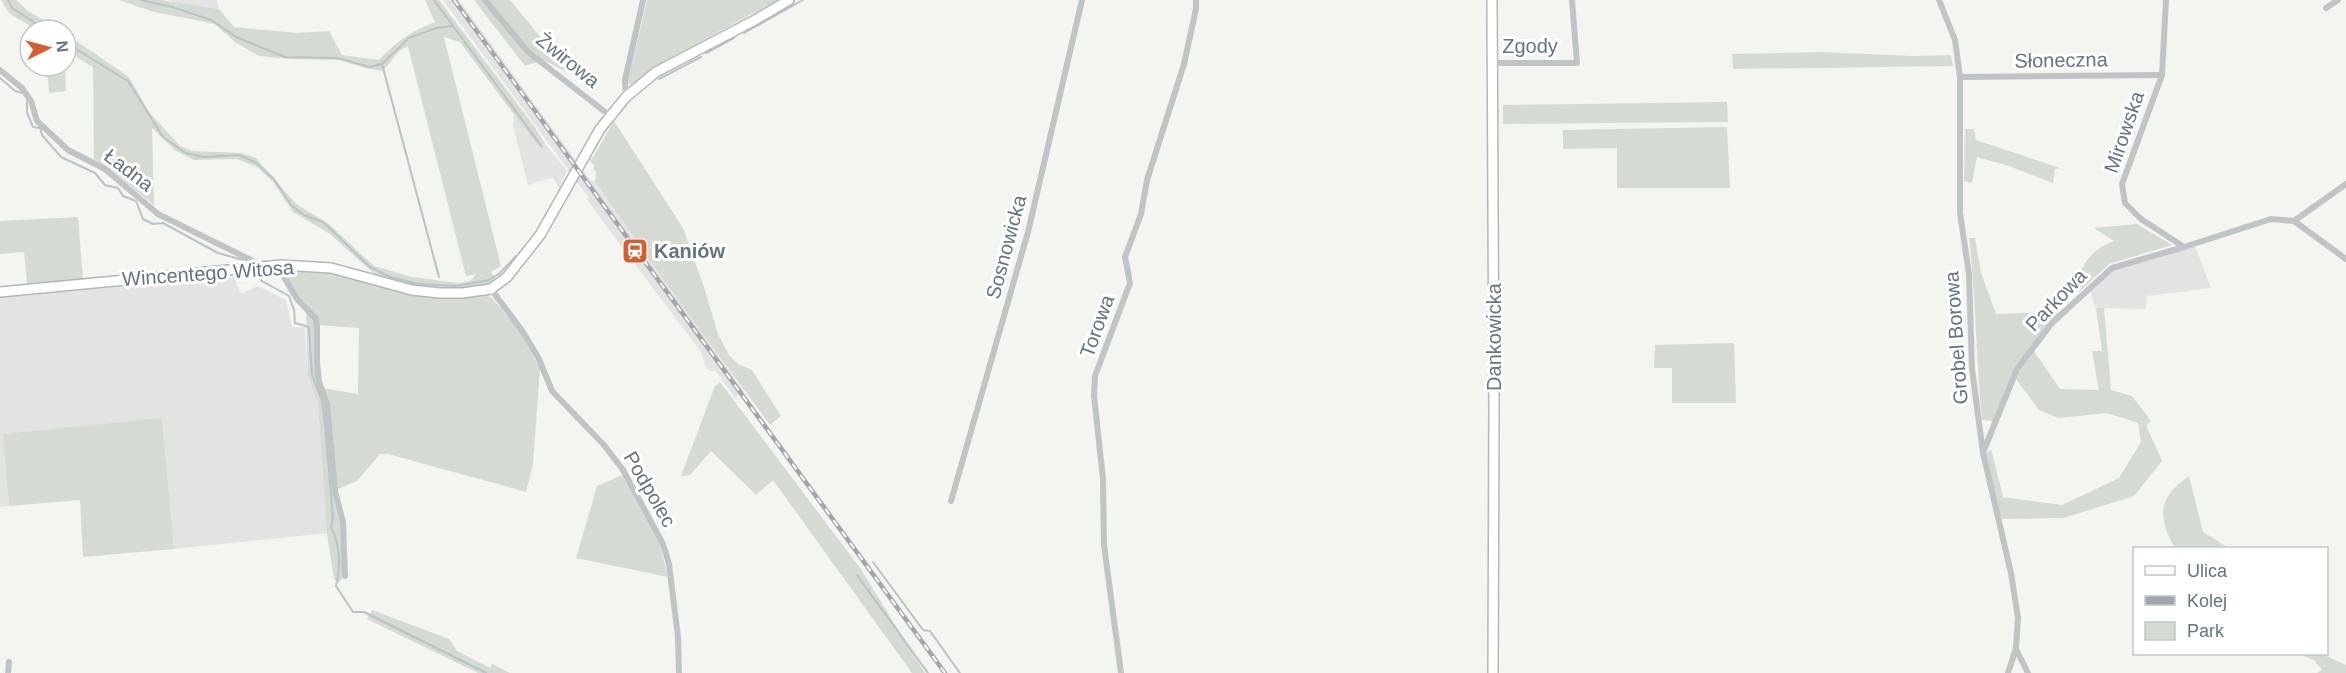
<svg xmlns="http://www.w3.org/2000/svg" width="2346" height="673" font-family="Helvetica,sans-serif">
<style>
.built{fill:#e2e3e2}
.green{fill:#d5dbd2}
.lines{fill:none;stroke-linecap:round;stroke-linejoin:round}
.stream{stroke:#bac3c8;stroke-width:2}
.secondary-casing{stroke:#b3b7bb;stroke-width:12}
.street{stroke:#c0c4c7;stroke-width:6}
.secondary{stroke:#fff;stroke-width:9}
.rail-casing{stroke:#a2a6ab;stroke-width:4.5}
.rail{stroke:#fff;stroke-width:2;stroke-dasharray:7;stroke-linecap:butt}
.labels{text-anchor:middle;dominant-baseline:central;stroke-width:6;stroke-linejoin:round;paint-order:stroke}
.street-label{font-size:20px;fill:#667380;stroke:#fff}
.poi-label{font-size:20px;font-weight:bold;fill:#667380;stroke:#fff;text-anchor:start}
</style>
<rect width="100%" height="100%" fill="#f4f4f1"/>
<g class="built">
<polygon points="171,0 217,0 219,9 172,2"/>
<polygon points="443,0 459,0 591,181 593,180 744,391 735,398 716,371 710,371 705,366 701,352 604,223 587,199 588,197"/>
<polygon points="514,115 537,147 545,144 567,171 559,189 553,177 528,185 513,126"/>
<polygon points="2195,246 2211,288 2147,296 2146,309 2096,308 2090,292 2113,271"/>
<polygon points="234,277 241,294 258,286 286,300 292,327 305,327 308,376 318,404 327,533 174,549 162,419 4,434 9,506 0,507 0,297"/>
</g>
<g class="green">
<polygon points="1,0 16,0 27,10 59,30 37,30 9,13"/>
<path d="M119,0h42l58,9 15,18 63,6 32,-2 13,24 37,5c16,-18 33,-29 56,-38l-10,-22h14l95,126 11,18 -7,3 -78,-105 -16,-5 57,229 -10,6 5,8 -8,5 -37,3 -39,-3 -32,-6 -50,-45 -37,-22 -20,-30 -16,-15 -20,-8 -43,1 -18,-9 -24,-23 2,77 -47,-38 -13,-8 -1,-92 -27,-16v-17l63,43 20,35 31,34 12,5 50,2 14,5 40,46 33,20 45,42 38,11 47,6 11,-2 6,-7 -10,2 -58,-230 -9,5 -16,20 -18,-3 -25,-8 -50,-1 -31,-3 -24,-14 -20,-18 -61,-12z"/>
<polygon points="474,0 510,0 571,74 543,60 525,66"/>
<polygon points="647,0 778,0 666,60 650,71 632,87 628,81"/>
<polygon points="1818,52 1914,56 1951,55 1953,66 1733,69 1732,54"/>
<polygon points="47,66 65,66 66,91 49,93"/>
<polygon points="1727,102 1728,122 1503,124 1503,105"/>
<polygon points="614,121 683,228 704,287 718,334 729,355 738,364 752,370 781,416 770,425 681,304 595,182 596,171 594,171 594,165 588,159 592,159"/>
<polygon points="1727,127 1730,188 1617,188 1617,148 1563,149 1563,130"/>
<polygon points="1965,129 1974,129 1976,140 2060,168 2055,169 2053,183 2009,166 1977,157 1972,183 1964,181"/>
<polygon points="78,217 83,279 27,284 24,252 0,254 0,221"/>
<path d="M2137,224l35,21 -63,19 -30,28 -5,-2c9,-27 14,-38 40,-49l-20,-13z"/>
<path d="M1969,238h6l6,35 15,41 63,-2 -44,55 -22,54 -11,-1c-6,-61 -6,-121 -13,-182z"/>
<polygon points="285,270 339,275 412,294 440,298 486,294 492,298 522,334 540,369 533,464 526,492 388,454 380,454 357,481 336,490 322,388 358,394 359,328 318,325 285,276"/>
<polygon points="2096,308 2104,308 2111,390 2132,396 2151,421 2146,425 2162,461 2134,496 2064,518 2000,519 1986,453 1991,449 2003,497 2062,505 2119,478 2141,442 2138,423 2107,413 2058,418 2039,410 2016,379 2020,370 2034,351 2060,389 2099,390 2092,351 2102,351"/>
<polygon points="306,311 314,320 315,325 315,364 325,404 341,523 343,577 339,583 334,579 327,533 318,404 308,376"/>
<polygon points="1734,343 1736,403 1672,403 1672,368 1654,368 1655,345"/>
<polygon points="720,382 860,568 925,673 912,673 773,480 756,495 711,451 690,475 681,476 715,386"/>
<polygon points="162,418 174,549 83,557 80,500 9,506 3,434"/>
<polygon points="622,475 660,545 668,577 576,558 597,486"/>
<path d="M2189,476l14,56 26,16h-54c-18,-31 -17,-51 14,-72z"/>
<polygon points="372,610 449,639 457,651 490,668 492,664 510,673 478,673 367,619"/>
<polygon points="2299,654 2322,654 2346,665 2346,673 2317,673 2322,670 2314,660"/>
</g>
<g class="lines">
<g class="stream">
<polyline points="8,0 12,8 46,30"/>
<polyline points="141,0 172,7 211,20 236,37 285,57 337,58 370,67 382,64 409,38 436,28 453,26"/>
<polyline points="434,0 542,147"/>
<polyline points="744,33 803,0"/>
<polyline points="66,43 128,81 163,137 186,153 203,157 238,155 255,162 274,179 291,205 304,215 323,222 370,267 390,277 419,284 456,286 489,280 500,273 516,256"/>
<polyline points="706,53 734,38"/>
<polyline points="382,64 439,277"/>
<polyline points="0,78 15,91 22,93"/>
<polyline points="659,79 701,57"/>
<polyline points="27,100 27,113 33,127 40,128 42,135 61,157 95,173 105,185 118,188 123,196 136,201 143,219 153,224 163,223 218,253 243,260"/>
<path d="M256,274l6,7 27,15 5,14 1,13 14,4 3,48 10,26 3,22 8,95 -2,9c9,17 10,40 5,59l17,26h11l122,61"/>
<polyline points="873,562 923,630 930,631 960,673"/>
<polyline points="857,575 928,673"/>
</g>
<g class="secondary-casing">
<g id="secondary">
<polyline points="1492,0 1494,410 1493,673"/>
<polyline points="0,292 281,265 331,268 412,290 440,293 462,293 491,289 507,277 540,235 600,129 626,97 656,72 757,19 789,0"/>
</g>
</g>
<g class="street">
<polyline points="485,0 528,52 609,115"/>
<polyline points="1939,0 1955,40 1960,77 1960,213 1969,274 1972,369 1983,453 2011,573 2018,618 2016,648 2008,673"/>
<polyline points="2166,0 2162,75 2122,184 2125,203 2141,219 2184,247 2271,219 2294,221 2346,259"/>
<polyline points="2326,8 2338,0"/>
<polyline points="1492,63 1577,63 1572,0"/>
<polyline points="0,70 22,88 31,101 37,121 68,150 105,169 158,214 263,266"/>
<polyline points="1960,77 2162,75"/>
<polyline points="626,97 625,80 643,0"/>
<polyline points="2294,221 2346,184"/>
<polyline points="281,265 284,277 297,299 315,318 317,325 317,363 319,382 327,404 335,491 343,522 345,576"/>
<polyline points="491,289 523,332 539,359 552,391 604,445 623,470 663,544 669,564 678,637 679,673"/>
<polyline points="1984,450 2017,369 2052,323 2112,268 2184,247"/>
<polyline points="951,501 1028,232 1082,0"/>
<polyline points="2016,649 2028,673"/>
<polyline points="8,673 9,662"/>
<polyline points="1121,673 1104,545 1103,479 1094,396 1095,376 1130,283 1125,257 1141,214 1147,180 1184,64 1196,9 1196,0"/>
</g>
<use href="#secondary" class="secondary"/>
<g class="rail-casing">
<polyline id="rail" points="454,0 945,673"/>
</g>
<use href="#rail" class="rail"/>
</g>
<defs>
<g id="station-square" transform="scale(1.35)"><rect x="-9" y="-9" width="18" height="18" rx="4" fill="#d45d31" stroke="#fff"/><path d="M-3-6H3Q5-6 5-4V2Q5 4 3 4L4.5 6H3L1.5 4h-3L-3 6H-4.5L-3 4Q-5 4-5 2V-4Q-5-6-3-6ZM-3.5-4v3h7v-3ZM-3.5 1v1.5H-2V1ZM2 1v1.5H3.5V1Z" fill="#fff"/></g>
</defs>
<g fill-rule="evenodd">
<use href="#station-square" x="635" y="251"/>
</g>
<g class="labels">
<g class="street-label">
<text x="1530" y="46">Zgody</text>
<text transform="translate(568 60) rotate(39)">Żwirowa</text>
<text transform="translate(2061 60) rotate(-1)">Słoneczna</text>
<text transform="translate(2124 132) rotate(-71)">Mirowska</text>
<text transform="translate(129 170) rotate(37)">Ładna</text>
<text transform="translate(1006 247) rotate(-75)">Sosnowicka</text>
<text transform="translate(208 273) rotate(-4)">Wincentego Witosa</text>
<text transform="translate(2056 300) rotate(-46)">Parkowa</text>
<text transform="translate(1097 326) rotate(-70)">Torowa</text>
<text transform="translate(1494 337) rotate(-90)">Dankowicka</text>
<text transform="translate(1956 338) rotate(-94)">Grobel Borowa</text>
<text transform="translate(650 489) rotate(60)">Podpolec</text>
</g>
<g class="poi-label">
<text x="654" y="251">Kaniów</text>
</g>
</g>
<rect x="2133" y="547" width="195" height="108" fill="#ffffff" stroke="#c2c7cc" stroke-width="1.5"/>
<rect x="2145" y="566" width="30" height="9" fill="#ffffff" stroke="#c2c7cc" stroke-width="1.5"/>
<text x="2187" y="577" font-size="18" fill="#667380">Ulica</text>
<rect x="2145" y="596" width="30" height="9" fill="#a2a6ab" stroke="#c2c7cc" stroke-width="1.5"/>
<text x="2187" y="607" font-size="18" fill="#667380">Kolej</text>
<rect x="2145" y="622" width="30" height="18" fill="#d5dbd2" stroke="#c2c7cc" stroke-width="1.5"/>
<text x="2187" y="637" font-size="18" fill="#667380">Park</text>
<g transform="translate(48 48) rotate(84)"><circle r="28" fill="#ffffff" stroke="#c2c7cc" stroke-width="1.5"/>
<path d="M0-4.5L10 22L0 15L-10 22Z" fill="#d45d31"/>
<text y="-9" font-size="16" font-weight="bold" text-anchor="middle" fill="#667380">N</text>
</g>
</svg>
